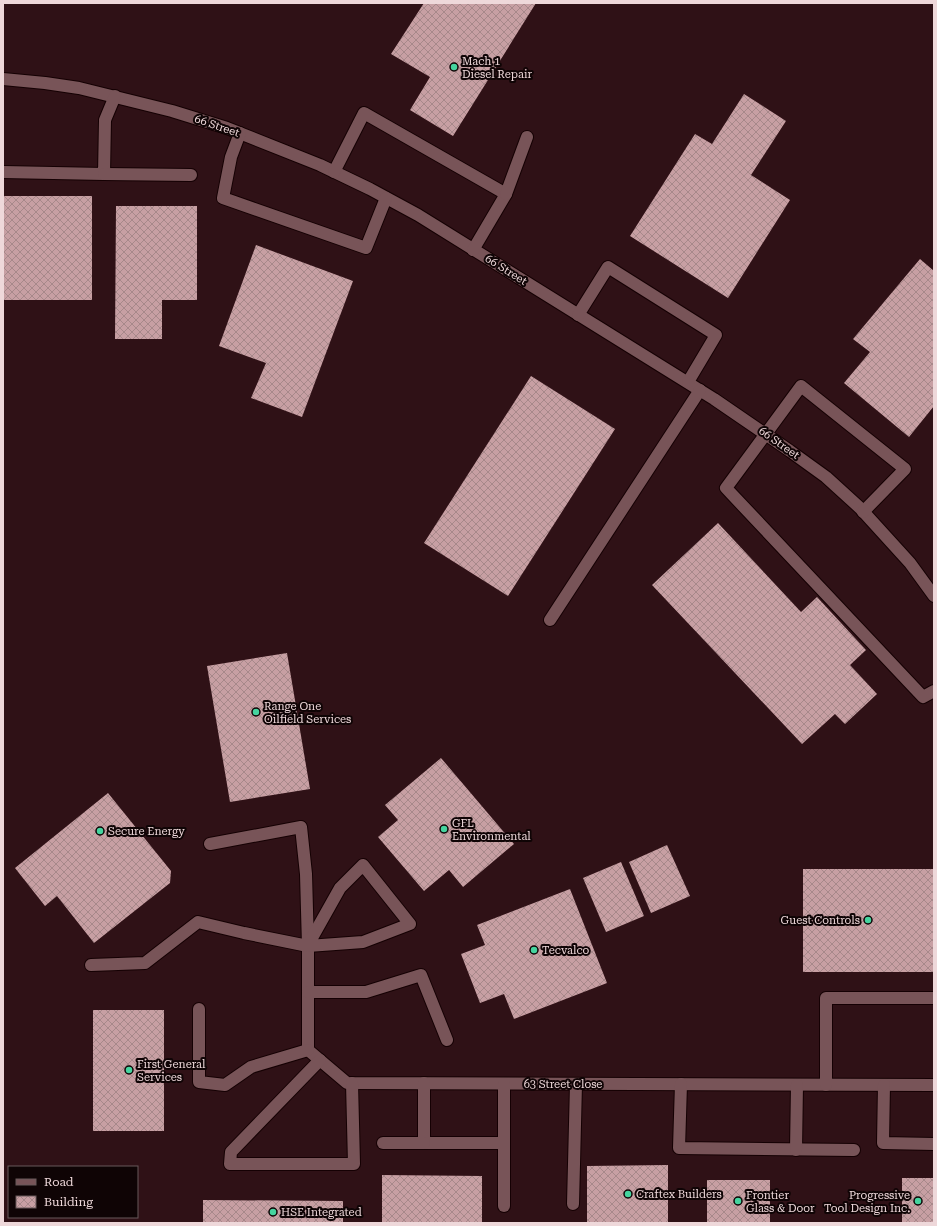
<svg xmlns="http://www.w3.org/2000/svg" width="937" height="1226" font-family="'Roboto Serif',serif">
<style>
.building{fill:url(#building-cross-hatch)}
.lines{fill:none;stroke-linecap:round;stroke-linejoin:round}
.minor-casing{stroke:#150003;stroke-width:14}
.minor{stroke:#785458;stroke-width:12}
.poi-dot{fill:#45d49f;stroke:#0f0405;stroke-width:1.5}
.labels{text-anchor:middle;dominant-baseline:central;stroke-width:4;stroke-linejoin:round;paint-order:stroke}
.poi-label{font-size:11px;fill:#eed8da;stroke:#0f0405;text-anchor:start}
.street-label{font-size:11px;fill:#eed8da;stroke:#0f0405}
</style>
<defs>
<pattern id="building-cross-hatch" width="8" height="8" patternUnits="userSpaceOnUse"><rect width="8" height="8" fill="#c79fa3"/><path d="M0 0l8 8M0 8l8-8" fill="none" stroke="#a7888a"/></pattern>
</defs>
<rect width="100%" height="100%" fill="#2f1116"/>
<g class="building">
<polygon points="424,3 536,3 453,136 410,110 430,77 391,54"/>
<polygon points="744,94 786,121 751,175 790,200 728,298 630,236 695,134 712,144"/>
<rect x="3" y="196" width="89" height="104"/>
<polygon points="116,206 197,206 197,300 162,300 162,339 115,339"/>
<polygon points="256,245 353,281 302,417 251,398 266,363 219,346"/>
<polygon points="920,259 934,271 934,406 909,437 844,383 870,352 853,339"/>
<polygon points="531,376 615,429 508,596 424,543"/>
<polygon points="718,523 801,612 817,597 866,650 850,665 877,694 845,724 835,714 802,744 652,585"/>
<polygon points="287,653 310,789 230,802 207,666"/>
<polygon points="441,758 514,844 463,887 449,870 424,891 378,837 398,820 385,805"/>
<polygon points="108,793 171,871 170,883 94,943 57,896 45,906 15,868"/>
<polygon points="667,845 690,896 651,913 629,862"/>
<polygon points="621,862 644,916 606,932 583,878"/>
<rect x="803" y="869" width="131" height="103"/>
<polygon points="570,889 607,983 514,1019 504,994 480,1003 461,954 485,945 477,925"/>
<rect x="93" y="1010" width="71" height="121"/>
<polygon points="668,1165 668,1223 587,1223 587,1166"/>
<polygon points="382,1175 482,1176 482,1223 382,1223"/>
<rect x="902" y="1178" width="32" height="45"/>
<rect x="707" y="1180" width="63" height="43"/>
<polygon points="203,1200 343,1201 343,1223 203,1223"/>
</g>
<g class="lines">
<g class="minor-casing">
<g id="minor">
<polyline points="3,79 45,83 79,88 172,111 227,128 320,165 370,189 418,215 714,399 790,451 826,477 860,508 910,563 934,596"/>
<polyline points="240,133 231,157 223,198 366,248 386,198"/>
<polyline points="3,172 104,174 105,120 115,96"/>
<polyline points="334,172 364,113 506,194 473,250"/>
<polyline points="104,174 191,175"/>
<polyline points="506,194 527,137"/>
<polyline points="578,315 608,267 716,335 688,382"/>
<polyline points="863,512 905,469 801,386 726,488 923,697 934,691"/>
<polyline points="550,620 700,390"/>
<polyline points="210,844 301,827 306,874 308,946 308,1050 347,1083 934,1085"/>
<polyline points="91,965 145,963 198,922 244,933 308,946 363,942 410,924 363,865 340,888 308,945"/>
<polyline points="308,992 366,992 421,975 447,1040"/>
<polyline points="199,1009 199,1082 225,1085 251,1067 308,1050"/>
<polyline points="320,1060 231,1152 230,1164 354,1164 352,1083"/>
<polyline points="424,1083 424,1143 504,1143"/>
<polyline points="504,1084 504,1206"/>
<polyline points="681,1084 679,1148 854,1150"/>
<polyline points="826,1085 826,998 934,998"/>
<polyline points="884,1085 883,1143 934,1144"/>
<polyline points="383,1143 424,1143"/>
<polyline points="796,1150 797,1085"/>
<polyline points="573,1204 576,1084"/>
</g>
</g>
<use href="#minor" class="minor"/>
</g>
<g class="poi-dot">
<circle cx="454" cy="67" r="4"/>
<circle cx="256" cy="712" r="4"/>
<circle cx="444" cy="829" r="4"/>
<circle cx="100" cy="831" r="4"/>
<circle cx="868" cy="920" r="4"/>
<circle cx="534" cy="950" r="4"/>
<circle cx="129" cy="1070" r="4"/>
<circle cx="628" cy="1194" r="4"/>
<circle cx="738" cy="1201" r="4"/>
<circle cx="918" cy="1201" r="4"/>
<circle cx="273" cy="1212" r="4"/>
</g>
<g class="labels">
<g class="poi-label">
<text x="462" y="61">Mach 1<tspan x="462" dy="13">Diesel Repair</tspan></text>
<text x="264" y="706">Range One<tspan x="264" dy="13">Oilfield Services</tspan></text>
<text x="452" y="823">GFL<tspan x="452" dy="13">Environmental</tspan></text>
<text x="108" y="831">Secure Energy</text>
<text x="860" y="920" text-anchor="end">Guest Controls</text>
<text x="542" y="950">Tecvalco</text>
<text x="137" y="1064">First General<tspan x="137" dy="13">Services</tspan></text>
<text x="636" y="1194">Craftex Builders</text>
<text x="746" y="1195">Frontier<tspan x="746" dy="13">Glass &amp; Door</tspan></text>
<text x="910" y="1195" text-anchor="end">Progressive<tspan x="910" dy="13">Tool Design Inc.</tspan></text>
<text x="281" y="1212">HSE Integrated</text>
</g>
<g class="street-label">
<text transform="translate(217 126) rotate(19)">66 Street</text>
<text transform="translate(506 270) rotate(32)">66 Street</text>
<text transform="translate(779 443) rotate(35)">66 Street</text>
<text x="563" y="1084">63 Street Close</text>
</g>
</g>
<rect width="937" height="1226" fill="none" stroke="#eed8da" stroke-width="8"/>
<rect x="8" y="1166" width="130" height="52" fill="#0f0405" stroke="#68595a"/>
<rect x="16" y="1179" width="20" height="6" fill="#785458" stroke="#68595a"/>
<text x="44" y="1186" font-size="12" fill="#eed8da">Road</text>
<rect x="16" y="1196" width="20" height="12" fill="url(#building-cross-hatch)" stroke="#68595a"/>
<text x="44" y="1206" font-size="12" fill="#eed8da">Building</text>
</svg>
